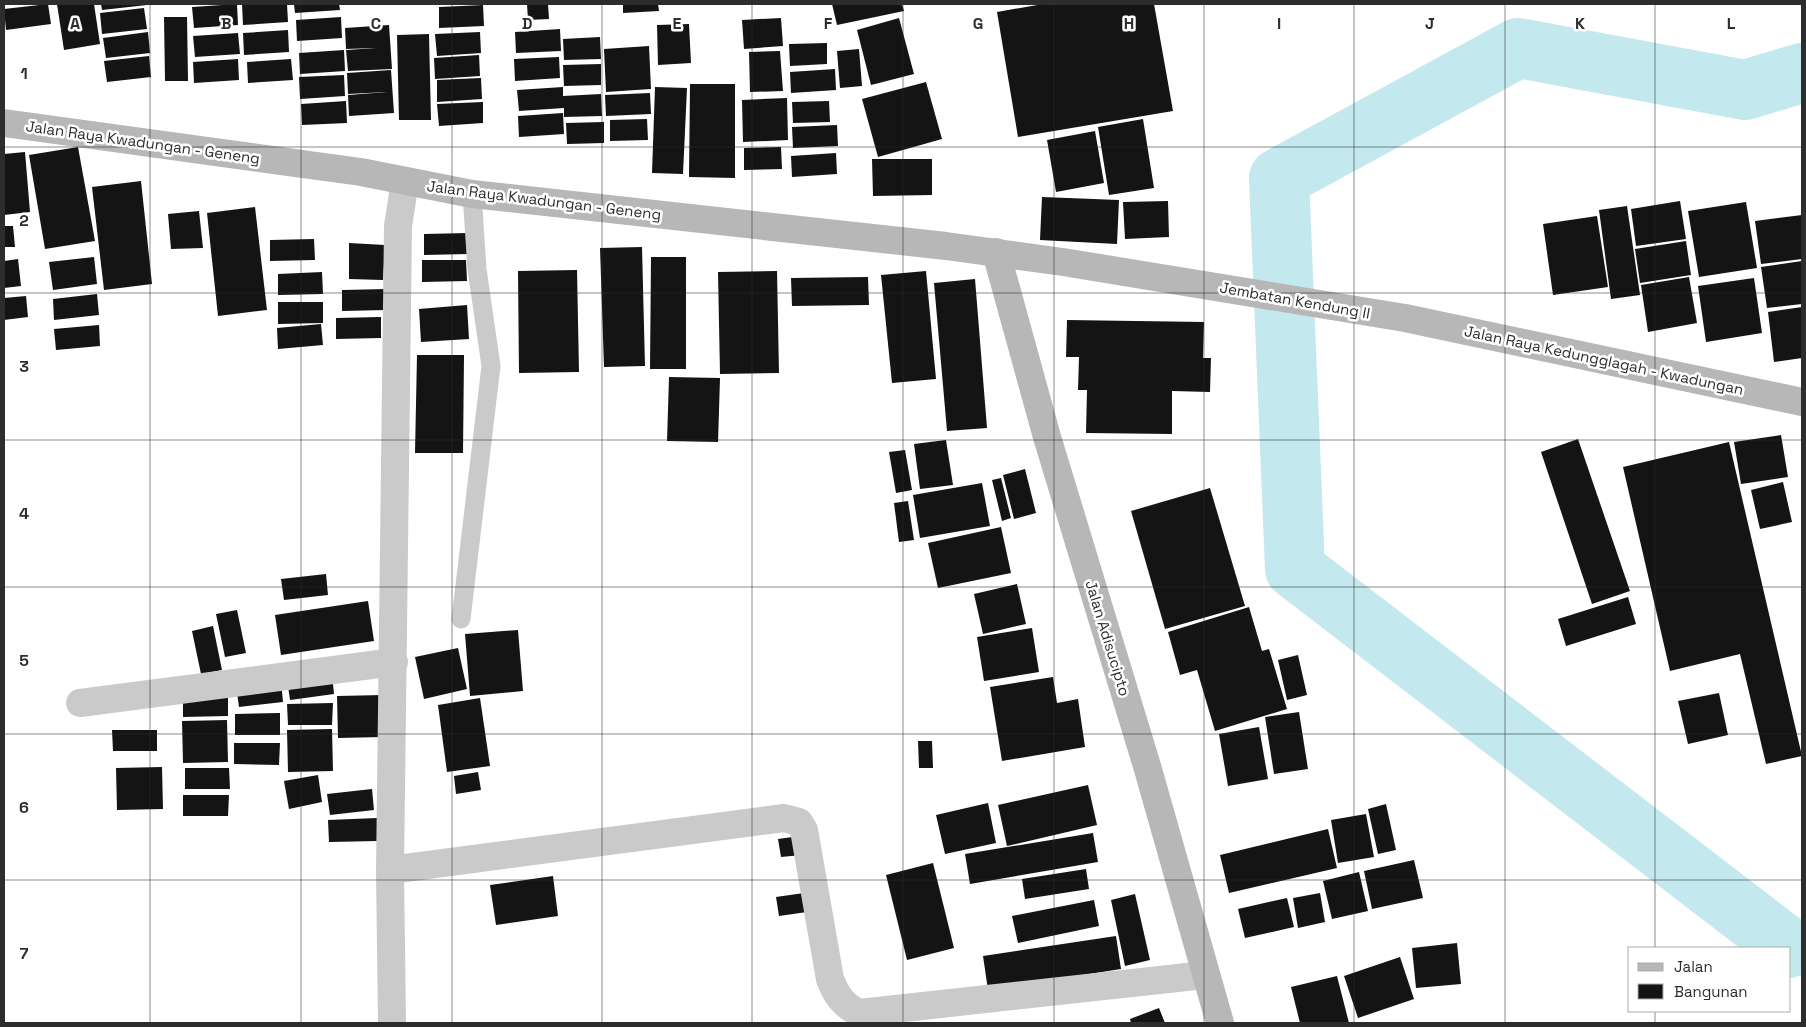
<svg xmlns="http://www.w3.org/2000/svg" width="1806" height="1027" font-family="'Space Grotesk',sans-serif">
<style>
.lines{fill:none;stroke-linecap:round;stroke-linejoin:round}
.river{stroke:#c3e8ed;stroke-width:60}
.building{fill:#141414}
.lane{stroke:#cacaca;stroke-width:19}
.street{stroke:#cacaca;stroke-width:28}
.secondary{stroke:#b7b7b7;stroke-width:28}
.grid{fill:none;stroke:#2d2d2d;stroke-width:1;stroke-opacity:0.55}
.labels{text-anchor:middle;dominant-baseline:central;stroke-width:5;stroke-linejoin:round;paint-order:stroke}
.street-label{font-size:15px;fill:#2d2d2d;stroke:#fff}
.grid-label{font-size:16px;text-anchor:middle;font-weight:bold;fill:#2d2d2d;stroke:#fff;stroke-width:5;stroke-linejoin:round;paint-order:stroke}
</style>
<rect width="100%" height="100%" fill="#fff"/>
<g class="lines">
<polyline class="river" points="1789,948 1295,569 1279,178 1518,48 1745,90 1802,73"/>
</g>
<g class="building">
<polygon points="48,4 51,24 6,30 4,9"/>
<polygon points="57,4 94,4 100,44 64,50"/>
<polygon points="101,4 147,4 147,5 102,10"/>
<polygon points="237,4 238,25 194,28 192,7"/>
<polygon points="242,4 287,4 288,22 243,25"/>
<polygon points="294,4 339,4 340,10 295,13"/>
<polygon points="527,4 548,4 549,19 528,20"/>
<polygon points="623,4 658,4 659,11 623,13"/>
<polygon points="832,4 902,4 904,11 837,25"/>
<polygon points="1043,4 1154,4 1173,111 1018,137 997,12"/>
<polygon points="483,5 484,26 439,28 439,7"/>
<polygon points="144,8 147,29 102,34 100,13"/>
<polygon points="164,17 187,17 188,81 165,81"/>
<polygon points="341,17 342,38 297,41 296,20"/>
<polygon points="781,18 783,46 744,49 742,20"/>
<polygon points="899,18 914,74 871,85 857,30"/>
<polygon points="689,24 691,63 658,65 657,25"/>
<polygon points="389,25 392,69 348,71 346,50 376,48 346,49 345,28"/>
<polygon points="560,29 561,51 516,53 515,32"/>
<polygon points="288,30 289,52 244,55 243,33"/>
<polygon points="148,32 150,53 106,58 103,38"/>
<polygon points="480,32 481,53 437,56 435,34"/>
<polygon points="238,33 240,54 195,57 193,36"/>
<polygon points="429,34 431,120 399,120 397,35"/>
<polygon points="600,37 601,59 564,60 563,39"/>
<polygon points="827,43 827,64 790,66 789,44"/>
<polygon points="649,46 651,89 606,92 604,49"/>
<polygon points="859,49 862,86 840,88 837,51"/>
<polygon points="344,50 345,71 300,74 299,53"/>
<polygon points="780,51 783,91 750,92 749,52"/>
<polygon points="479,55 480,76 435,79 434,58"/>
<polygon points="149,56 151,77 107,82 104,61"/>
<polygon points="559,57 560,78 515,81 514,59"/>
<polygon points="238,59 239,80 194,83 193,62"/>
<polygon points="291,59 293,80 248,83 247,62"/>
<polygon points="601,64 601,85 564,86 563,65"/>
<polygon points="835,69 836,90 791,93 790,72"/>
<polygon points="391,70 394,113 349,116 348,95 387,92 348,94 347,73"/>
<polygon points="344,75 345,96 300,99 299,77"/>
<polygon points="481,78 482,99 437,102 437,80"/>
<polygon points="926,82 942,139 878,157 862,99"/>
<polygon points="690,84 735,84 735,178 689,177"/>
<polygon points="563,87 563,96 601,94 602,116 564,117 564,108 519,111 517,90"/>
<polygon points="655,87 687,88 683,174 652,173"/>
<polygon points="650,93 651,114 606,116 605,95"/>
<polygon points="787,98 788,140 743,142 742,100"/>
<polygon points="346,101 347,123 302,125 301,104"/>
<polygon points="829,101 830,122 793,123 792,102"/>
<polygon points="483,102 483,123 439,126 437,104"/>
<polygon points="563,113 564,134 519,137 518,116"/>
<polygon points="647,119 648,140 610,141 610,120"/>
<polygon points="1143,119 1154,188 1109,195 1098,127"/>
<polygon points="604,122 604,143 567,144 566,123"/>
<polygon points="837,125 838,146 793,148 792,127"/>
<polygon points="1095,131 1104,183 1056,192 1047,140"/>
<polygon points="78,147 95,241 45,249 29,155"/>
<polygon points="781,147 782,169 744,170 744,148"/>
<polygon points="25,152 30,212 4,215 4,154"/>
<polygon points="836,153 837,174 792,177 791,156"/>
<polygon points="872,159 932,159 932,195 873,196"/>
<polygon points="141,181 152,284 104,290 92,187"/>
<polygon points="1042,197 1119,200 1117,244 1040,240"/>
<polygon points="1168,201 1169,237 1125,239 1123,202"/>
<polygon points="1680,201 1686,239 1636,246 1631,209"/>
<polygon points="1746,202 1757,268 1699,277 1688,211"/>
<polygon points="1627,206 1640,295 1611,299 1599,210"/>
<polygon points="255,207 267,310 218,316 207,213"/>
<polygon points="199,211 203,248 171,249 168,214"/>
<polygon points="1802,215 1802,259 1761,264 1755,221"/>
<polygon points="1597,216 1608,287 1553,295 1543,224"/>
<polygon points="4,226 13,226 15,247 4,247"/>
<polygon points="468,233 469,254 424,255 424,234"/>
<polygon points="314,239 315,260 270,261 270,240"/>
<polygon points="1686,241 1691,275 1640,283 1635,249"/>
<polygon points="349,243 385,245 383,280 349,279"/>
<polygon points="642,247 645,366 604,367 600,248"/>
<polygon points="94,257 97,284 53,290 49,262"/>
<polygon points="651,257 686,257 686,369 650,369"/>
<polygon points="18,259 21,286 4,288 4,261"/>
<polygon points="422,260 466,260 467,281 422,282"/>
<polygon points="1802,261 1802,304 1767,308 1761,267"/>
<polygon points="577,270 579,372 519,373 518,271"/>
<polygon points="777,271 779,373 720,374 718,272"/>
<polygon points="926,271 936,379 892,383 881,275"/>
<polygon points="322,272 323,294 278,295 278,274"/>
<polygon points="868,277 869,305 792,306 791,278"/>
<polygon points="1689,277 1697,323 1648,332 1641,285"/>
<polygon points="1754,278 1762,333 1706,342 1698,286"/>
<polygon points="975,279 987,428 947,431 934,283"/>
<polygon points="387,289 387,310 342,311 342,290"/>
<polygon points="97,294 99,315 54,320 53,299"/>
<polygon points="26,296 28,317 4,320 4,298"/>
<polygon points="278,302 323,302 323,323 278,324"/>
<polygon points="467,305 469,339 421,342 419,309"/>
<polygon points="1802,307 1802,358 1774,362 1768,312"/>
<polygon points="381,317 381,338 336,339 336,318"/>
<polygon points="1067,320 1204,322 1203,358 1211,358 1210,392 1172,391 1172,434 1086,433 1087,390 1078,390 1079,357 1066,357"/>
<polygon points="321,324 323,345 278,349 277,328"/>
<polygon points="99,325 100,346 56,350 54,329"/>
<polygon points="417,355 464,355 463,453 415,453"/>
<polygon points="669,377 720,378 718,442 667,441"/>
<polygon points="1781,435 1788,477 1741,484 1734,442"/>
<polygon points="1578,439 1630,591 1592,604 1541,452"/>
<polygon points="946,440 953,485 920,489 914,444"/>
<polygon points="1729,442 1802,756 1766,764 1740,654 1670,671 1623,467"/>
<polygon points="905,450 912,490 896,493 889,452"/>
<polygon points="1025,469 1036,513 1014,519 1003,475"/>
<polygon points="1001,478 1011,518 1002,521 992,480"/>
<polygon points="1783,482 1792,522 1760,529 1751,490"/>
<polygon points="982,483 990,526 920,538 913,495"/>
<polygon points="1210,488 1245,606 1165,629 1131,511"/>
<polygon points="908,501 914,540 899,542 894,503"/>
<polygon points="1001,527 1011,573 938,588 928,543"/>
<polygon points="326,574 328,595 284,600 281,579"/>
<polygon points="1017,584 1026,624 983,634 974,594"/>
<polygon points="1628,597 1636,624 1566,646 1558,619"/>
<polygon points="368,601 374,641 281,655 275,615"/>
<polygon points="1249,607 1262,651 1269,649 1287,709 1215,731 1197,670 1180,675 1168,632"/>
<polygon points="237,610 246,653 225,657 216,614"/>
<polygon points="213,626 222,670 201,674 192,631"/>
<polygon points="1032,628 1039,672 984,681 977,637"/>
<polygon points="518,630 523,691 470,696 465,634"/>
<polygon points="458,648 467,689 424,699 415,657"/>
<polygon points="1298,655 1307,695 1287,700 1278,660"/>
<polygon points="332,674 334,694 290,700 287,679"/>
<polygon points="1053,677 1057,703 1078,699 1085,747 1002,761 990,687"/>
<polygon points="281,681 283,702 239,707 236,686"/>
<polygon points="1719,693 1728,735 1688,744 1678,701"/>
<polygon points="183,695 228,695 228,716 183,717"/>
<polygon points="383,695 383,737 338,738 337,696"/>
<polygon points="480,698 490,766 447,772 438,705"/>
<polygon points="333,703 332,725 288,725 287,704"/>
<polygon points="1299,712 1308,769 1274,774 1265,717"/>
<polygon points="280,713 280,735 235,735 235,714"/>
<polygon points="227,720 228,762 183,763 182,721"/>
<polygon points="1259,727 1268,779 1228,786 1219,734"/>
<polygon points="332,729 333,771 288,772 287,730"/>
<polygon points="112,730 157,730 157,751 113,751"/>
<polygon points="918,741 932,741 933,768 919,768"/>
<polygon points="234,743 280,743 279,765 234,764"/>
<polygon points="162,767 163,809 117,810 116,768"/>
<polygon points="185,768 229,768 230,789 185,789"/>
<polygon points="478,772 481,790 456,794 454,776"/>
<polygon points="318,775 322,802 289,809 284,781"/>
<polygon points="1088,785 1097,825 1007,846 998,805"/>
<polygon points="372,789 374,810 330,815 327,794"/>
<polygon points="183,795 229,795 228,816 183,816"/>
<polygon points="988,803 996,843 945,854 936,815"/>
<polygon points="1386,804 1396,850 1378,854 1368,809"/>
<polygon points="1366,814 1374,857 1338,863 1331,820"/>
<polygon points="377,818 378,841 329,842 328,820"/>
<polygon points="1328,829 1337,868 1229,893 1220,855"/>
<polygon points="1093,833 1098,862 970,884 965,854"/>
<polygon points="800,836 802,855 781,857 778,839"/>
<polygon points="1414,860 1423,898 1372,909 1364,871"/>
<polygon points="933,863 954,948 907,960 886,875"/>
<polygon points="1086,869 1089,889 1025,899 1022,879"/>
<polygon points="1359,872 1368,911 1332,919 1323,881"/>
<polygon points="553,876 558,916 496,925 490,885"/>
<polygon points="804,893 807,912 779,916 776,897"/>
<polygon points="1320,893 1325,922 1298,928 1293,898"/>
<polygon points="1135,894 1150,960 1125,966 1111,900"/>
<polygon points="1287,898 1294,927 1245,938 1238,909"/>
<polygon points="1094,900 1099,926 1018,943 1012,916"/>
<polygon points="1116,936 1121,969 988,990 983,956"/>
<polygon points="1457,943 1461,984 1416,988 1412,948"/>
<polygon points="1400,957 1414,999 1358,1018 1344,976"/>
<polygon points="1337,976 1349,1023 1300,1023 1291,987"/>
<polygon points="1159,1008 1165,1023 1131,1023 1130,1019"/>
</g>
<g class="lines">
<polyline class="lane" points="461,619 491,366 477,269 472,194"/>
<g class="street">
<polyline points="80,703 394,662"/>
<path d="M390,870l394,-52 15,4 5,8 26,149c6,16 13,26 29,34l346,-38"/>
<polyline points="392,1023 390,870 398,226 405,181"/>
</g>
<g class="secondary">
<polyline points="4,123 361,172 472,194 946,246 1063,262 1405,318 1802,402"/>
<polyline points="996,252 1047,437 1147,766 1220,1023"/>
</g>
</g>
<path class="grid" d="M150,4v1019M301,4v1019M452,4v1019M602,4v1019M752,4v1019M903,4v1019M1054,4v1019M1204,4v1019M1354,4v1019M1505,4v1019M1655,4v944M4,147h1798M4,293h1798M4,440h1798M4,587h1798M4,734h1798M4,880h1798M1655,1011v12"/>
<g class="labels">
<g class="street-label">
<text transform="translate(143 142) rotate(8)">Jalan Raya Kwadungan - Geneng</text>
<text transform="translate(544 200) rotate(7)">Jalan Raya Kwadungan - Geneng</text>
<text transform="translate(1295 300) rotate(10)">Jembatan Kendung II</text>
<text transform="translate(1604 360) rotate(12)">Jalan Raya Kedungglagah - Kwadungan</text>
<text transform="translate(1108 638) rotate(73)">Jalan Adisucipto</text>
</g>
</g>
<g class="grid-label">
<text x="75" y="29">A</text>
<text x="226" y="29">B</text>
<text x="376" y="29">C</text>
<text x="527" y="29">D</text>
<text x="677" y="29">E</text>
<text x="828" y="29">F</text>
<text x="978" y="29">G</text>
<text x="1129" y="29">H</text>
<text x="1279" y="29">I</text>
<text x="1430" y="29">J</text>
<text x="1580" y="29">K</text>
<text x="1731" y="29">L</text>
<text x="24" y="79">1</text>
<text x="24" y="226">2</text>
<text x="24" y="372">3</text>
<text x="24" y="519">4</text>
<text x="24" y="666">5</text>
<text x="24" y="813">6</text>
<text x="24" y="959">7</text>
</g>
<rect width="1806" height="1027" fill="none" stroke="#2d2d2d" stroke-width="10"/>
<rect x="1628" y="947" width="162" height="65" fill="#ffffff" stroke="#ababab"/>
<rect x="1638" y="963" width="25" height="8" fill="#b7b7b7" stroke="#ababab"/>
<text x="1674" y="972" font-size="15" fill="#2d2d2d">Jalan</text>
<rect x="1638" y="984" width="25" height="15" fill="#141414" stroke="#ababab"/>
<text x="1674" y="997" font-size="15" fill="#2d2d2d">Bangunan</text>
</svg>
